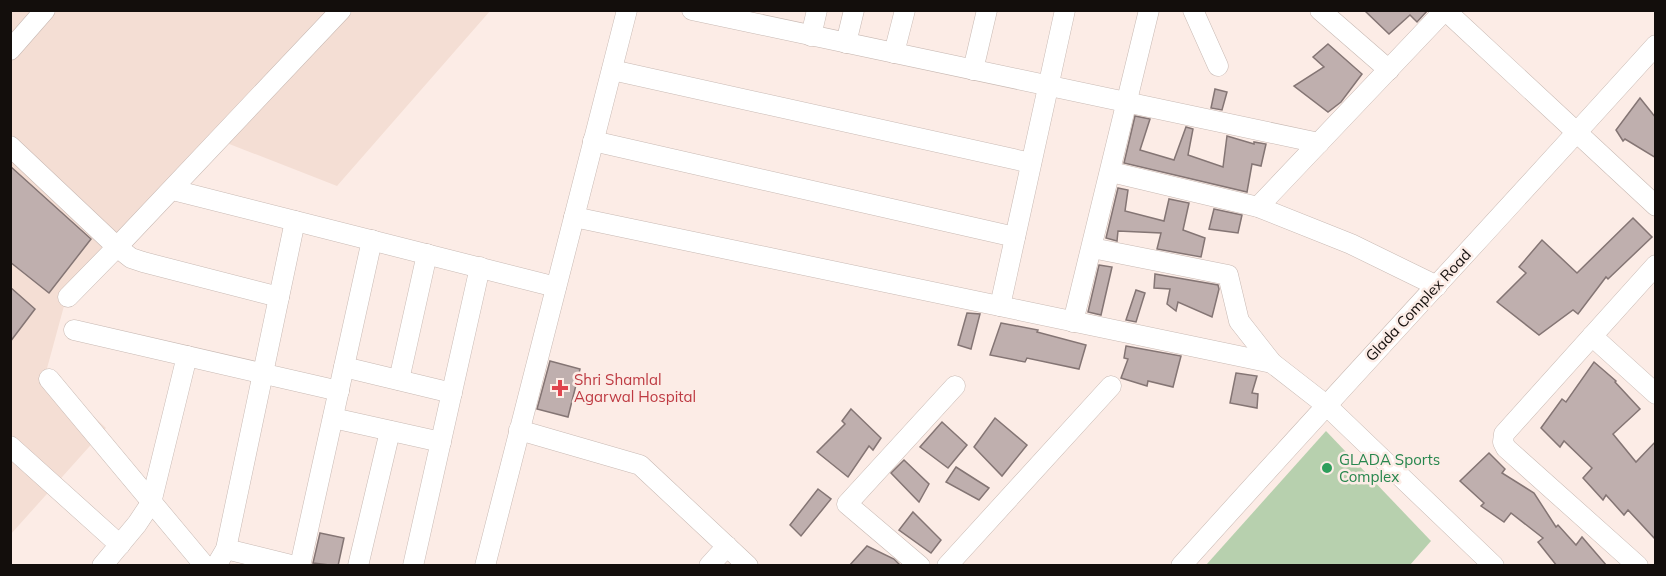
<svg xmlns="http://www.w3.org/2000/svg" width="1666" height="576" font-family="Mulish,sans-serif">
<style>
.built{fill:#f4ded4}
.green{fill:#b7d0ae}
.building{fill:#bfafae;stroke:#847574;stroke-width:1.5}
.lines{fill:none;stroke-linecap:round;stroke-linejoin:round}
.minor-casing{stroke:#c8b9b3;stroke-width:21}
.minor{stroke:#fff;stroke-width:20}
.health-dot{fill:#e0444e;stroke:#fcece6;stroke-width:2}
.leisure-dot{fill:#2e9e5b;stroke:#fcece6;stroke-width:2}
.labels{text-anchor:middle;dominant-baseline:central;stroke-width:5;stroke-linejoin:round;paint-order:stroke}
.street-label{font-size:15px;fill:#130e0c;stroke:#fcece6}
.health-label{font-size:15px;fill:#be3a42;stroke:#fcece6;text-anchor:start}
.leisure-label{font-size:15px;fill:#27864d;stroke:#fcece6;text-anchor:start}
</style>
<rect width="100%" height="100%" fill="#fcece6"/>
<polygon class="built" points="11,11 490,11 337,186 214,138 64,306 46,372 106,428 11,534"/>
<polygon class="green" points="1326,431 1431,541 1410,565 1206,565"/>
<g class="building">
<polygon points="1364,10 1428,10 1417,22 1410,15 1389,34"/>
<polygon points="1328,44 1362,74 1341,102 1328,112 1294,86 1324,67 1313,57"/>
<polygon points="1215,89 1227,92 1222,110 1211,108"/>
<polygon points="1640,98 1656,118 1656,158 1625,139 1623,141 1616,130"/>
<polygon points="1135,116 1150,119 1140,150 1174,160 1186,127 1193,129 1188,155 1223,167 1227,136 1254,144 1254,142 1266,144 1261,166 1252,164 1247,192 1124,163"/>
<polygon points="10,166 91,239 49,293 10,262"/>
<polygon points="1118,188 1128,190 1125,211 1164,221 1169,199 1189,203 1183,230 1205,238 1201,257 1157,249 1161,233 1118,231 1117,241 1106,238"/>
<polygon points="1214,209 1242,215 1238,233 1209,229"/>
<polygon points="1633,218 1652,237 1608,279 1606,277 1578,314 1573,310 1539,335 1497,302 1526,273 1519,267 1542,240 1577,273"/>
<polygon points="1099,265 1112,267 1101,315 1088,312"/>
<polygon points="1155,274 1218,285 1219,289 1212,317 1178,302 1176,311 1167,304 1170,289 1154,288"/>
<polygon points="10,287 35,309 10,342"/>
<polygon points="1136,290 1145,293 1136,322 1126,320"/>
<polygon points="967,313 980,314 971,349 958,345"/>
<polygon points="1001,323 1038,330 1037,332 1086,345 1079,369 1027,358 1025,362 990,355"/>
<polygon points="1126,346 1181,356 1173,387 1148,381 1147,386 1121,378 1128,359 1124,358"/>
<polygon points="550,361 580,369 568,417 537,409"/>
<polygon points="1594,362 1616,381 1615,382 1640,409 1613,434 1636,462 1656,441 1656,540 1628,510 1624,515 1606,495 1603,500 1583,478 1592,468 1564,441 1560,447 1541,428 1562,399 1566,402"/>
<polygon points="1236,373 1257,376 1252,393 1258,394 1257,408 1230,403"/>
<polygon points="851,409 881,438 873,450 869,446 848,477 817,452 845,424 842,421"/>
<polygon points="995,418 1027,445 1002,476 974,447"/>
<polygon points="942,422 967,445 948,468 920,447"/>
<polygon points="1489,453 1505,469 1502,473 1534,493 1556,527 1558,525 1576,545 1582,537 1607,566 1557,566 1538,542 1543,538 1511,513 1504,522 1481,506 1484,503 1460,481"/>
<polygon points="904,460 929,484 919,502 891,473"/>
<polygon points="956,467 989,488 979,500 946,482"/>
<polygon points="818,489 831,499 801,536 790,525"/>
<polygon points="913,512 941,540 931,553 899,530"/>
<polygon points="320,533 344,538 338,566 313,563"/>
<polygon points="867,546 894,559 901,566 849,566"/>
</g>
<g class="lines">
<g class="minor-casing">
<g id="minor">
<polyline points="692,10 1319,143"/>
<polyline points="1193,10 1218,66"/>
<polyline points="1320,10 1389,70"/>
<polyline points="811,36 817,10"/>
<polyline points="846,43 854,10"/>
<polyline points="10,50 45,10"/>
<polyline points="894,53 905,10"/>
<polyline points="612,70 1031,163"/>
<polyline points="973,70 987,10"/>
<polyline points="593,141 1015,237"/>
<polyline points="10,146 117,247 341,10"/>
<polyline points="1111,172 1258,207 1351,244 1437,286"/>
<polyline points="173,190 556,287"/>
<polyline points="1258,207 1445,10 1656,206"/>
<polyline points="574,217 1272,363"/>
<polyline points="1092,248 1228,275 1239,321 1272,363 1326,405 1494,566"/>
<polyline points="68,297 117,247 131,258 143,262 279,297"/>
<polyline points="1000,306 1065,10"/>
<polyline points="1073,322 1149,10"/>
<polyline points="74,330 339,391"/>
<polyline points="1592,336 1656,394"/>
<polyline points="344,367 452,393"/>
<polyline points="49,379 205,566"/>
<polyline points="399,380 427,254"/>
<polyline points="333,418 441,442"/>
<polyline points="519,430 640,465 748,566"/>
<polyline points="10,446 120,545"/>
<polyline points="226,549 295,566"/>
<polyline points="102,566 137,524 151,503 187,356"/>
<polyline points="216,566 226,549 295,221"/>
<polyline points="300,566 372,240"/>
<polyline points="358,566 390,431"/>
<polyline points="413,566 480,267"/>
<polyline points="485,566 627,10"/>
<polyline points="709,566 727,546"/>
<polyline points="920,566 847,504 955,386"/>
<polyline points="947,566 1111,386"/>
<path d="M1181,566c157,-175 317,-346 475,-521"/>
<polyline points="1638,566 1506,448 1503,442 1504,434 1656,265"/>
</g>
</g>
<use href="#minor" class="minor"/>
</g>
<path class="health-dot" d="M557 379h6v6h6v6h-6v6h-6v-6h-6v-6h6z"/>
<circle class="leisure-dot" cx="1327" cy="468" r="6"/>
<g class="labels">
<g class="street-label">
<text transform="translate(1418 305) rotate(-47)">Glada Complex Road</text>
</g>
<g class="health-label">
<text x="574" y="379">Shri Shamlal<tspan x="574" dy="17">Agarwal Hospital</tspan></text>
</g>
<g class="leisure-label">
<text x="1339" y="459">GLADA Sports<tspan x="1339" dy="17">Complex</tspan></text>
</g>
</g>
<rect width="1666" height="576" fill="none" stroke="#130e0c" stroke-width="24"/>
</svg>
